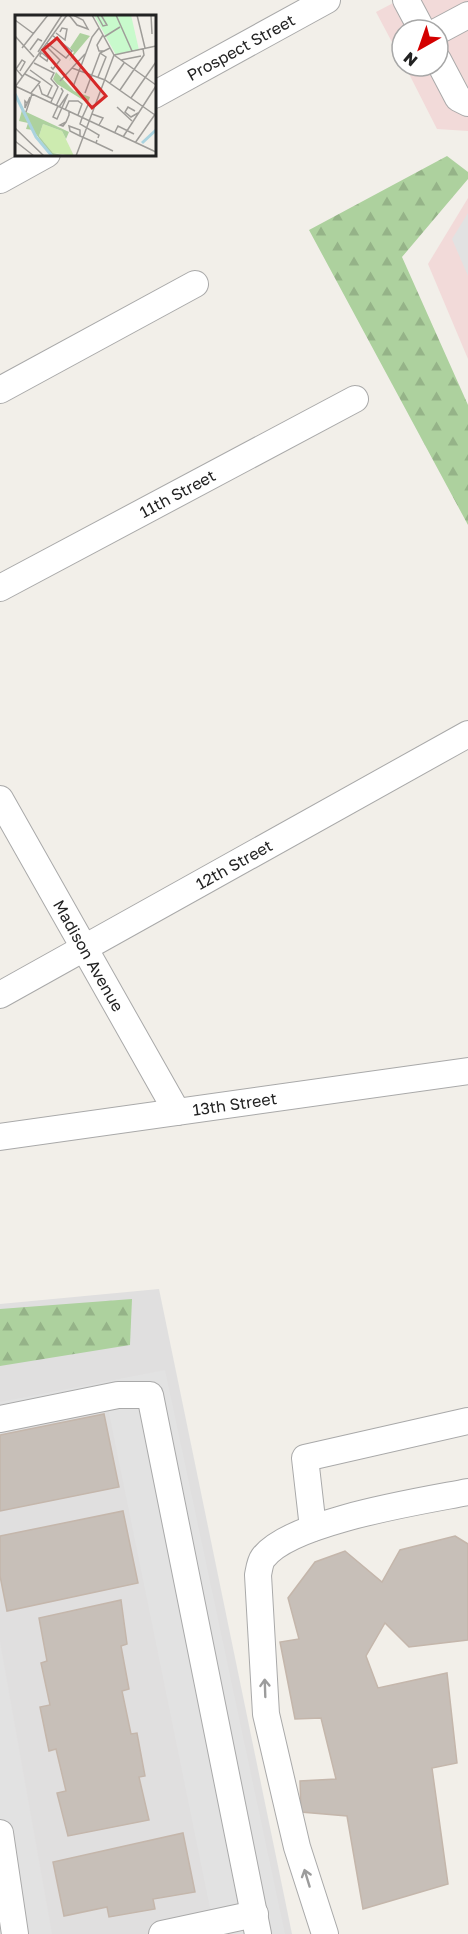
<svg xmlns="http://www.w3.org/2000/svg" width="468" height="1934" font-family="'Golos Text',sans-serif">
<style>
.residential{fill:#e0dfdf}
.commercial{fill:#f2dad9}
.forest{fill:url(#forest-firs)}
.parking{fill:#e2e2e2}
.building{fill:#c7bfb8;stroke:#c4b6ab;stroke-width:1.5}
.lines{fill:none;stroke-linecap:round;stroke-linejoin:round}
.minor-casing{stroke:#a9a9a9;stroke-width:28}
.minor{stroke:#fff;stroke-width:26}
.oneway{stroke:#9c9c9c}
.labels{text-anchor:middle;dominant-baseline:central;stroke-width:5;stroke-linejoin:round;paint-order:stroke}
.street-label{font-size:16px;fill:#222;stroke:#fff}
.inset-river{fill:none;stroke:#aad3df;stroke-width:3}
.inset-road{fill:none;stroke:#9f9d99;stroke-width:1.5}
.view{fill:#d62828;fill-opacity:0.15;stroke:#d62828;stroke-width:3}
.inset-edge{fill:none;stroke:#222;stroke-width:3}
</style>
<defs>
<pattern id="forest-firs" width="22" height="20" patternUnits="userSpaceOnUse" patternTransform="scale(1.5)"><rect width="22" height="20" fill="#add19e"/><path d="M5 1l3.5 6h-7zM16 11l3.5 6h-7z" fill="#95b388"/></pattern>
</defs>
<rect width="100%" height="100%" fill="#f2efe9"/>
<polygon class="residential" points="159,1289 292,1934 0,1934 0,1304"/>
<g class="commercial">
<polygon points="399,0 468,0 468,131 437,129 405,66 438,66 438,30 402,30 402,61 376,12"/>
<polygon points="468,198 468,359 428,264"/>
</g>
<g class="forest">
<polygon points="447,156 468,172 468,179 402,257 468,405 468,525 309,230"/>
<polygon points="132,1299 130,1345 0,1366 0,1309"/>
</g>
<g class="parking">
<polygon points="468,213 468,276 452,239"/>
<polygon points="165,1370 285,1934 232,1934 210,1908 108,1408 0,1428 0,1402"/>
<polygon points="0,1642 52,1934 0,1934"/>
</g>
<g class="building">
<polygon points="104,1414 119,1487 0,1511 0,1435"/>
<polygon points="123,1511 138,1583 7,1611 0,1576 0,1536"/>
<polygon points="455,1536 468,1544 468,1640 409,1647 385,1623 366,1656 378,1688 447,1673 457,1763 432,1768 448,1884 363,1909 347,1816 301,1812 300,1781 336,1779 321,1718 295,1719 280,1642 299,1639 288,1598 315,1562 345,1551 382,1582 400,1550"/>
<polygon points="121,1600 127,1644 121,1646 129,1689 122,1691 131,1734 137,1733 145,1776 139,1777 149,1820 68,1836 57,1793 66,1791 56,1749 49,1751 40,1707 50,1705 41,1663 47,1661 39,1618"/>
<polygon points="183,1833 195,1892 153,1899 155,1909 109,1917 107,1907 64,1916 53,1862"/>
</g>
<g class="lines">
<g class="minor-casing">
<g id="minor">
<polyline points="406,0 422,30"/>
<polyline points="438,31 468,15"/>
<polyline points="438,60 458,98 468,103"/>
<path id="s1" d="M154,95l173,-95"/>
<polyline points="0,180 47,154"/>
<polyline points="0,390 195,284"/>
<path id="s2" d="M0,588l355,-189"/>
<path id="s3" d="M0,799l177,313"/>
<path id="s4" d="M0,995l468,-261"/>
<path id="s5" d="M0,1137l468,-66"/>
<polyline points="0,1419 118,1395 150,1395 258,1934"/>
<polyline points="313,1528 305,1458 468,1421"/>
<polyline points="0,1833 15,1934"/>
<polyline points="162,1934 255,1914"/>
<path d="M325,1934l-28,-87 -31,-133 -8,-139c1,-5 2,-13 5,-17 27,-37 159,-57 205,-66"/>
</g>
</g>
<use href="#minor" class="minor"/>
</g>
<defs><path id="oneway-shaft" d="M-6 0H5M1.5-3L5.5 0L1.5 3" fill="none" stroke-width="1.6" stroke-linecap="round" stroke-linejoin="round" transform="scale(1.5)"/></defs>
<g class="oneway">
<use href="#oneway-shaft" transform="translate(265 1688) rotate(-92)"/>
<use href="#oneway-shaft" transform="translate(307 1878) rotate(-107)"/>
</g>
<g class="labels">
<g class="street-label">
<text stroke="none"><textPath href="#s1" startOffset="99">Prospect Street</textPath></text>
<text stroke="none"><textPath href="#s2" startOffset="201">11th Street</textPath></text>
<text stroke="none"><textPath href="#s4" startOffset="268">12th Street</textPath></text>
<text stroke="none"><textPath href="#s3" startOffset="180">Madison Avenue</textPath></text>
<text stroke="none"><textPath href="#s5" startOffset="237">13th Street</textPath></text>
</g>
</g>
<g transform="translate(15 15)">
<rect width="141" height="141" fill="#f2efe9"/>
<path d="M28,109l19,7 12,25 -21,-3 -14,-17z" fill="#cdebb0"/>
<path d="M65,18l10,3 -21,25 5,-9 -4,-4zM41,57l18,19 16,6 -2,6 -31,-19 -4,-5zM7,95l47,22 -3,7 -4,-8 -19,-7 -4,12 14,17 14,3h-15l-19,-26 -7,-1 2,-6 -9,-2z" fill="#add19e"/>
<path d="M79,0h37l8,35 -23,5z" fill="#c8facc"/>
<path class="inset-river" d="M0,79l21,43 16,19M127,128l14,-13"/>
<path class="inset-road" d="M54,0l8,10 11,4 -5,-9 -10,-5M77,0l22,40 42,30M82,0l6,11 4,-1 -6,-10M101,0l16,36M122,0l8,33M136,0l1,19M0,5l19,14M41,18l9,7 2,-11 -5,-1 -2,4M88,20l-6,10 2,6h6M0,21l19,21M89,22l16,-10M32,28l19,15 6,-7 -20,-16M30,30l15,15 -7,9 -2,-2M7,33l26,-33M15,35l8,-11 4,2M23,37l24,-37M25,37l1,1h1l6,5 -1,3 -7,-5 1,-3M99,40l42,-9M106,45l20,-4M19,48l20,10 -3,6 7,8 -7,15M57,53l33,12 50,35M15,55l22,16 -5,11M5,56l5,-9 -3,-2 -6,9 6,7M10,59l15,8 -9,11M83,62l8,-20 -6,-4M45,66l25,-27M95,68l14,-20M24,70l3,9 11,5M0,71l141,66M0,72l52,-72M58,72l19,-50 7,-9M105,75l24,-35 -1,-6M70,78l15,-40 10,-5M116,83l25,-36M12,88l-2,-2v7l5,-11M41,91l7,-15 -2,-3M43,91l-5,11 4,2 11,-25 -9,13M102,92l15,14M50,95l4,-9h9l4,3 -4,11M120,96l-7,-4 -3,5 6,5 7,-4M11,97l6,-18M77,99l11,4 -4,7M67,103l-2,6 19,11 -1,3M67,103l6,-13 7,2M51,107l-6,3 3,1 3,-4 3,-7v-3M0,113l29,28M100,117l3,-6 16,8M65,121v-6l-11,-4 1,5 10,5 16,7 1,-3M108,122l33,-51M0,126l19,15M81,128l17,8M120,128l21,-30M61,141l38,-101"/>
<path class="view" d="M42,23l49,58 -14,12 -49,-58z"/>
<rect width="141" height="141" class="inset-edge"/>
</g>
<g transform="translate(420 48) rotate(220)"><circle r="28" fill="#ffffff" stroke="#a7a7a7" stroke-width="1.5"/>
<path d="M0-4.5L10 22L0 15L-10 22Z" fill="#d40000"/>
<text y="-9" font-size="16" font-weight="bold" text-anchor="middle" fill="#222222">N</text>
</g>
</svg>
